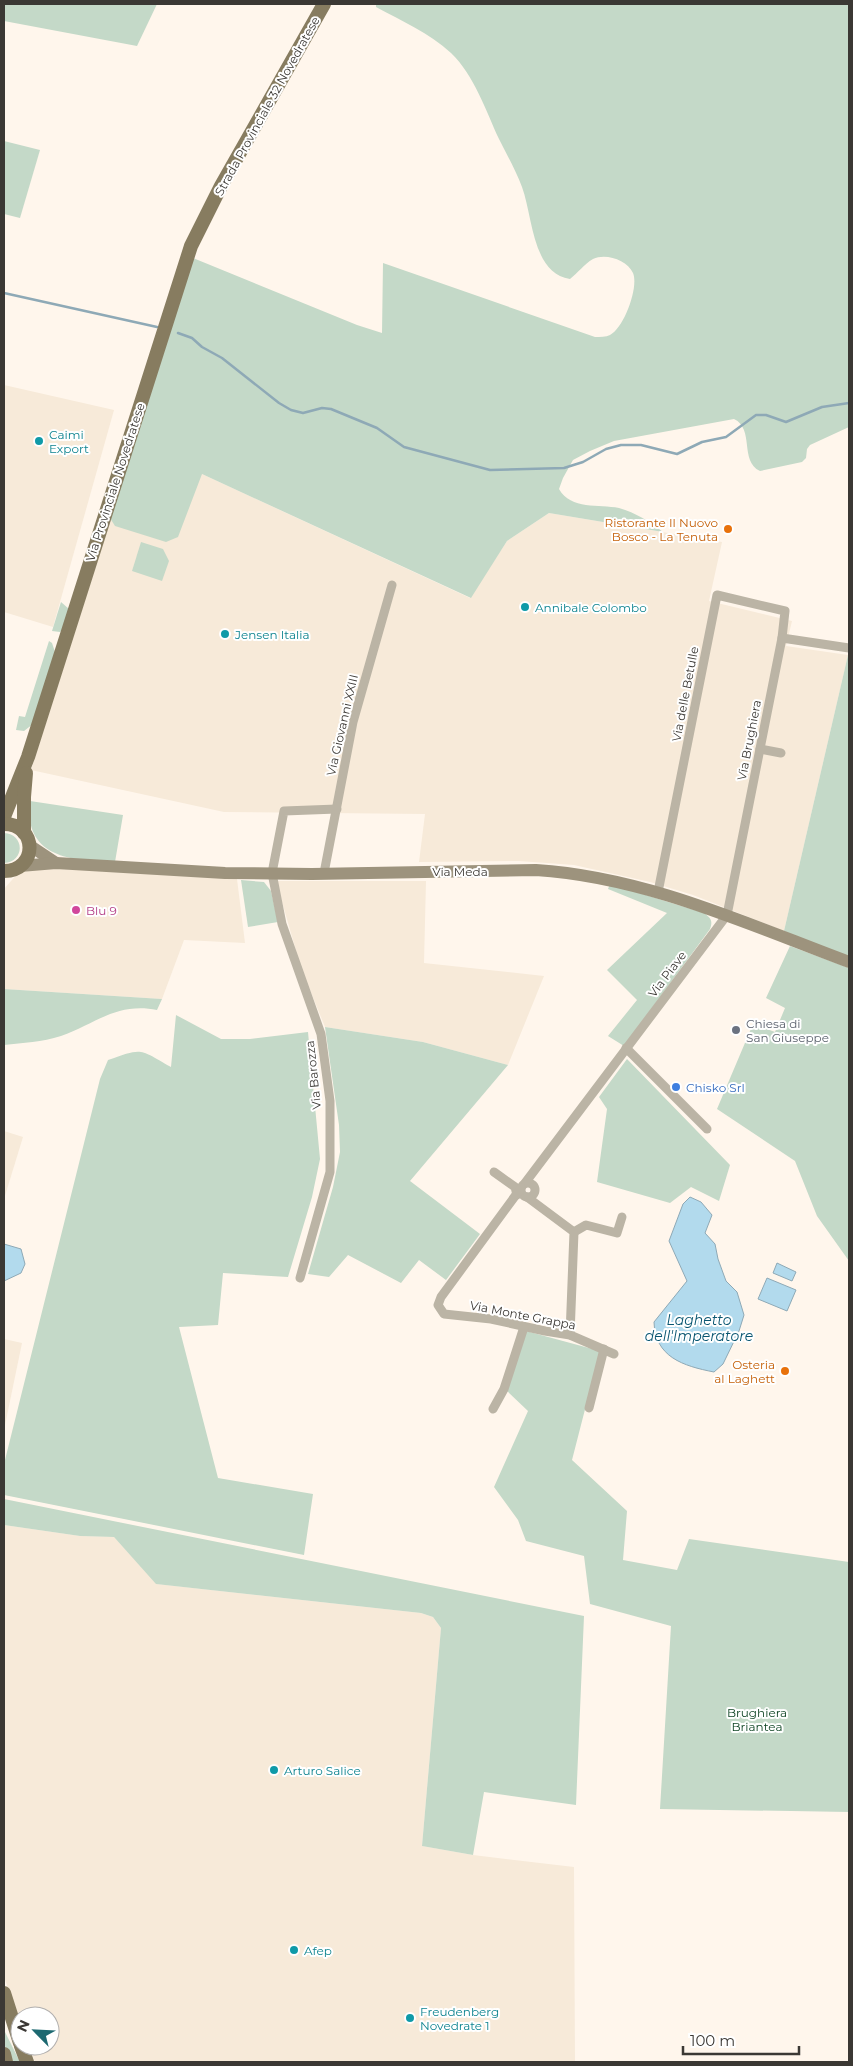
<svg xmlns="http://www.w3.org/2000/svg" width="853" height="2066" font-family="Montserrat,sans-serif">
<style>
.built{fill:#f7ead9}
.green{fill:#c4d9c8}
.water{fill:#b2daed;stroke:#8ea9b6}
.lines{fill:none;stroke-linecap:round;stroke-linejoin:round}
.stream{stroke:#8ea9b6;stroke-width:2.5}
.street{stroke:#bbb4a5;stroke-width:9}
.secondary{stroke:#9d937d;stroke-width:12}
.primary{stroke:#877c60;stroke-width:14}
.culture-dot{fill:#0f9aa8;stroke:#fff;stroke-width:2}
.food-dot{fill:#e8710a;stroke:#fff;stroke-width:2}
.hotel-dot{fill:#d1479c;stroke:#fff;stroke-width:2}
.worship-dot{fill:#6b7280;stroke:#fff;stroke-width:2}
.shop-dot{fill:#3f7fe0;stroke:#fff;stroke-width:2}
.labels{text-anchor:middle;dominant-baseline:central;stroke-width:4;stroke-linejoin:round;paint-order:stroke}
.street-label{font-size:12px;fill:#3b3834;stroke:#fff}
.culture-label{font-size:12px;fill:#0d838f;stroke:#fff;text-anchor:start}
.food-label{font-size:12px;fill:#c56008;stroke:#fff;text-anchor:end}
.hotel-label{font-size:12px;fill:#b23c85;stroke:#fff;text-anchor:start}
.worship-label{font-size:12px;fill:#5b616d;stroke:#fff;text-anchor:start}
.shop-label{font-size:12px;fill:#366cbe;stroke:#fff;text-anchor:start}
.park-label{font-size:12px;fill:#0e4423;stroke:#fff}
.water-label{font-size:14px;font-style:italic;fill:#095671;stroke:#fff}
</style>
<rect width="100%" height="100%" fill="#fff6ec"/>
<g class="built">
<polygon points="4,385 114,410 53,627 4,612"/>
<polygon points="135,443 470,598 507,541 549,513 722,542 709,601 792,621 786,646 848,655 784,931 693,895 650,882 574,865 519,861 419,862 425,814 224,812 31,770"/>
<polygon points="48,868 237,879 245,943 184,940 162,999 4,989 4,889 19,872"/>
<polygon points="276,881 426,881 424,963 544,976 508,1065 423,1042 325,1027 301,968"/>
<polygon points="4,1131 23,1137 4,1199"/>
<polygon points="4,1339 22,1343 4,1430"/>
<polygon points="4,1525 80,1536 114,1537 157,1584 421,1613 433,1617 441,1628 422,1846 473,1855 574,1867 575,2062 35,2062 29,2046 50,2046 50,2016 20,2016 20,2021 4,1977"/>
</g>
<g class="green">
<polygon points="4,4 157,4 137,46 4,21"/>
<path d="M376,4h473v423l-39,18 -3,4 -1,9 -4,4 -42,9c-21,-10 -5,-42 -26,-52l-120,22 -24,10 -17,9 -10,18 -4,11c12,21 40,15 60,19 17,5 30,13 44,24l-114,-19 -42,28 -36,57 -269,-124 -24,63 -12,5 -51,-16 -5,-8 83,-260 164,67 25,8 1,-70 212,74c5,0 11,0 15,-2 14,-7 29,-48 23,-62 -6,-13 -27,-20 -40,-14 -9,5 -15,14 -23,20 -38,-6 -37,-62 -48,-92 -6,-16 -15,-32 -23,-48 -13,-28 -25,-64 -48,-86 -22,-20 -49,-32 -75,-46z"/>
<polygon points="4,141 40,150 20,218 4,214"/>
<polygon points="141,542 163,549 169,561 162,581 132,571"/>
<polygon points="61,602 69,609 62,630 60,632 52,631"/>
<polygon points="49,641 52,643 55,652 33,724 24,731 16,730 19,716 25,717"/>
<polygon points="848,655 849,655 849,959 784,931"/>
<path d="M30,801l93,14 -8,47c-31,-2 -78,0 -85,-41 -1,-6 0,-13 0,-20z"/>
<path d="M4,833c21,1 21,29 0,30z"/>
<polygon points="241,880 264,882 271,891 278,922 248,927"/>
<path d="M610,884l94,29c7,5 9,8 6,16l-86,117 -16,-10 29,-36 -30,-30 60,-57 -59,-24z"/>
<polygon points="790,946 849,968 849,1261 817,1216 795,1161 717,1109 753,1024 775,1032 785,1008 766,998"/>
<path d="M4,989l158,10 -5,11c-40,-8 -62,14 -96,26 -19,6 -38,7 -57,9z"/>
<path d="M176,1015l45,24h29l58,-7 12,127 -8,38 -24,80 -65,-4 -5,52 -39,2 39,151 95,16 -9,61 -300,-60v-31l96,-385 8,-19c36,-13 31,-11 63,7z"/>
<polygon points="325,1027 423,1042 508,1065 410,1181 480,1234 446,1280 419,1260 401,1283 348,1255 329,1277 308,1274 333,1187 340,1152 339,1125"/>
<polygon points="627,1059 730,1165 719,1201 691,1187 670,1203 597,1182 607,1109 599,1097"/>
<polygon points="526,1331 600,1351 572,1460 627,1511 623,1560 677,1570 689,1539 849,1562 849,1812 660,1809 671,1626 590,1604 584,1556 526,1541 518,1520 494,1487 528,1411 506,1390"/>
<polygon points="4,1499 584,1616 576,1805 484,1792 473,1855 422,1846 441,1628 433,1617 421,1613 156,1584 114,1537 80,1536 4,1525"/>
<polygon points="4,2030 20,2062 9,2062 4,2042"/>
</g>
<g class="water">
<path d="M690,1197l11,5 11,13 -7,18 10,11 3,15 8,22 11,11 7,23 -5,16 -16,33 -9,8c-31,-6 -59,-15 -60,-50l33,-41 -18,-40 14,-37z"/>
<polygon points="4,1244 21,1249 25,1264 21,1273 4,1281"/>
<polygon points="777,1263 796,1272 792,1281 773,1273"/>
<polygon points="767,1278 796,1290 787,1311 758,1299"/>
</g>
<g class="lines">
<g class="stream">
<polyline points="4,293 157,327"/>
<polyline points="178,333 192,338 202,347 222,358 279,403 291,410 303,413 322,408 331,409 377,428 404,447 490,470 564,468 583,462 606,449 621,445 641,445 677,454 702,442 726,437 756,415 766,415 786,422 822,407 849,403"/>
</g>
<g class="street">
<polyline points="760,749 781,753"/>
<polyline points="324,873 353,722 392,585"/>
<polyline points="658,892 717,595 785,611 782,638"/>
<polyline points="626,1048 707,1129"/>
<polyline points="494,1172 515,1187 517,1195"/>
<circle cx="528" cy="1190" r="7"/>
<polyline points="525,1183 727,915 782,638 849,648"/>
<polyline points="521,1188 441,1297 438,1305 444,1314 491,1319 545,1331 570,1335 614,1354"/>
<polyline points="527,1197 574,1232 570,1335"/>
<polyline points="574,1232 586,1225 617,1233 622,1217"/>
<polyline points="300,1278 330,1172 330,1101 321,1034 282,924 272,873 284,811 337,809"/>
<polyline points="589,1408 604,1349"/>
<polyline points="493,1409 504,1389 524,1327"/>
</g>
<g class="secondary">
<polyline points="29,845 56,863"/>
<path d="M20,866l36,-3 169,10 87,1 224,-4c110,7 211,54 313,92"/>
</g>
<g class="primary">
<polyline points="4,817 28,757 191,246 221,186 324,4"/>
<path d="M4,824c34,0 34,47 0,47"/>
<polyline points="24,833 24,797 26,773"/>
<polyline points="4,1993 20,2043"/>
<polyline points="21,2046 27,2062"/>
<polyline points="4,2054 6,2062"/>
</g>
</g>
<g class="culture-dot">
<circle cx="39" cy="441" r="5"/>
<circle cx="525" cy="607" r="5"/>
<circle cx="225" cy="634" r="5"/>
<circle cx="274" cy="1770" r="5"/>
<circle cx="294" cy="1950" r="5"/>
<circle cx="410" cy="2018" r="5"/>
</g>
<g class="food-dot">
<circle cx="728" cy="529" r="5"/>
<circle cx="785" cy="1371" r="5"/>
</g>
<circle class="hotel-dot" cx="76" cy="910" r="5"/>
<circle class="worship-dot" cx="736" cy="1030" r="5"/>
<circle class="shop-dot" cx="676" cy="1087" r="5"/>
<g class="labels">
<g class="street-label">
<text transform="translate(267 106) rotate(-61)">Strada Provinciale 32 Novedratese</text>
<text transform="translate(115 482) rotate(-72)">Via Provinciale Novedratese</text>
<text transform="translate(685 694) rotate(-79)">Via delle Betulle</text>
<text transform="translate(342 725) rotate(-77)">Via Giovanni XXIII</text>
<text transform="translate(749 740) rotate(-79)">Via Brughiera</text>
<text x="460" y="871">Via Meda</text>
<text transform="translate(667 974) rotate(-53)">Via Piave</text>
<text transform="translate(313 1075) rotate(-96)">Via Barozza</text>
<text transform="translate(523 1315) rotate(11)">Via Monte Grappa</text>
</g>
<g class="culture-label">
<text x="49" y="434">Caimi<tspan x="49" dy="14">Export</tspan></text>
<text x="535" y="607">Annibale Colombo</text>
<text x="235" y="634">Jensen Italia</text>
<text x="284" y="1770">Arturo Salice</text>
<text x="304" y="1950">Afep</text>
<text x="420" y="2011">Freudenberg<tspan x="420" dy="14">Novedrate 1</tspan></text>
</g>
<g class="food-label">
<text x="718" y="522">Ristorante Il Nuovo<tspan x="718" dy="14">Bosco - La Tenuta</tspan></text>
<text x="775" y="1364">Osteria<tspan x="775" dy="14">al Laghett</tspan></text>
</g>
<g class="hotel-label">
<text x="86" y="910">Blu 9</text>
</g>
<g class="worship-label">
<text x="746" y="1023">Chiesa di<tspan x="746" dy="14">San Giuseppe</tspan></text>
</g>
<g class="shop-label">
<text x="686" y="1087">Chisko Srl</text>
</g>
<g class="park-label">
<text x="757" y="1712">Brughiera<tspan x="757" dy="14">Briantea</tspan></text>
</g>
<g class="water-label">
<text x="699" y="1320">Laghetto<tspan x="699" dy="16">dell'Imperatore</tspan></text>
</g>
</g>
<rect width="853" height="2066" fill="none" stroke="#3b3834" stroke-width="10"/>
<g transform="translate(35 2031) rotate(294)"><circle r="24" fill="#ffffff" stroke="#b1afae"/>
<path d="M0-4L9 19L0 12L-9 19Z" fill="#1d6971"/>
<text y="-8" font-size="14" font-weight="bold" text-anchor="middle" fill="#3b3834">N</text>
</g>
<path d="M683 2046v8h116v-8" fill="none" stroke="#3b3834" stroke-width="2.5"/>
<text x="690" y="2046" font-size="15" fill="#3b3834" stroke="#ffffff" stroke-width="4" paint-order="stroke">100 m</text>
</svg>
